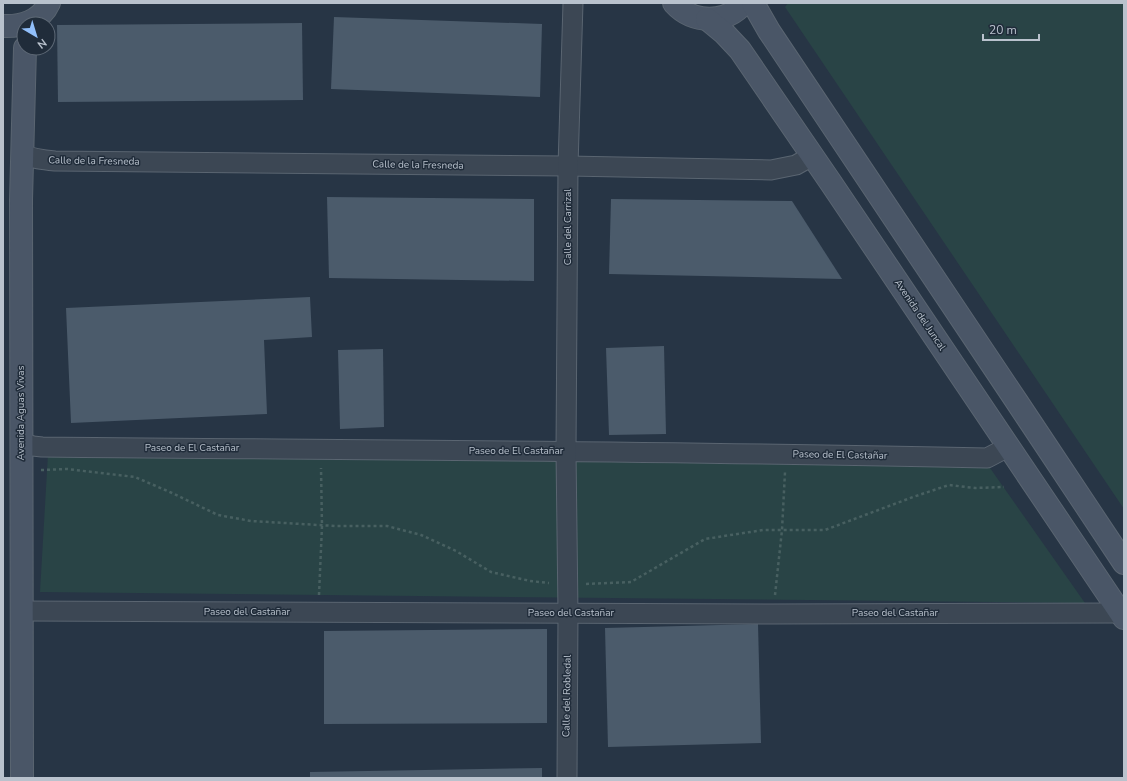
<svg xmlns="http://www.w3.org/2000/svg" width="1127" height="781" font-family="'Nunito Sans',sans-serif">
<style>
.green{fill:#294446}
.building{fill:#4b5b6b}
.lines{fill:none;stroke-linecap:round;stroke-linejoin:round}
.street-casing{stroke:#5a6571;stroke-width:21}
.secondary-casing{stroke:#5a6571;stroke-width:24}
.path{stroke:#486061;stroke-width:2.5;stroke-dasharray:3 3;stroke-linecap:butt}
.street{stroke:#3c4754;stroke-width:19}
.secondary{stroke:#4a5667;stroke-width:22}
.labels{text-anchor:middle;dominant-baseline:central;stroke-width:3;stroke-linejoin:round;paint-order:stroke}
.street-label{font-size:10px;fill:#b9c2cd;stroke:#202c3a}
</style>
<rect width="100%" height="100%" fill="#273545"/>
<g class="green">
<polygon points="788,3 1124,3 1124,509 785,7"/>
<polygon points="48,454 576,459 990,468 1085,603 40,592"/>
</g>
<g class="building">
<polygon points="334,17 542,24 540,97 331,89"/>
<polygon points="302,23 303,100 58,102 57,25"/>
<polygon points="327,197 534,199 534,281 329,278"/>
<polygon points="611,199 792,201 842,279 609,274"/>
<polygon points="310,297 312,337 264,340 267,414 71,423 66,308"/>
<polygon points="664,346 666,434 609,435 606,348"/>
<polygon points="383,349 384,427 340,429 338,350"/>
<polygon points="758,624 761,743 608,747 605,628"/>
<polygon points="547,629 547,723 324,724 324,631"/>
<polygon points="542,768 542,778 310,778 310,772"/>
</g>
<g class="lines">
<g class="street-casing">
<g id="street">
<path d="M22,154c11,5 21,6 33,7l513,5 203,4 25,-5 16,-9"/>
<path d="M22,443l11,3 9,1c315,3 630,4 945,11l21,-11"/>
<polyline points="22,611 773,614 1120,613"/>
<polyline points="567,778 568,613 566,451 568,166 573,3"/>
</g>
</g>
<g class="secondary-casing">
<g id="secondary">
<path d="M674,3c19,21 52,21 70,0"/>
<polyline points="753,3 769,31 1017,402 1124,563"/>
<polyline points="707,19 724,33 740,50 831,183 1124,618"/>
<path d="M3,26c18,1 38,-5 46,-23"/>
<polyline points="22,778 21,200 25,48"/>
</g>
</g>
<g class="path">
<polyline points="41,470 67,469 135,477 172,493 218,515 251,521 335,526 387,526 421,535 456,551 491,572 530,581 549,583"/>
<polyline points="586,584 631,582 705,539 763,530 825,530 913,497 949,485 975,488 1004,487"/>
<polyline points="319,595 322,526 321,468"/>
<polyline points="775,595 782,530 785,472"/>
</g>
<use href="#street" class="street"/>
<use href="#secondary" class="secondary"/>
</g>
<g class="labels">
<g class="street-label">
<text transform="translate(94 161) rotate(1)">Calle de la Fresneda</text>
<text transform="translate(418 165) rotate(1)">Calle de la Fresneda</text>
<text transform="translate(568 227) rotate(-90)">Calle del Carrizal</text>
<text transform="translate(920 315) rotate(56)">Avenida del Juncal</text>
<text transform="translate(21 413) rotate(-90)">Avenida Aguas Vivas</text>
<text x="192" y="448">Paseo de El Castañar</text>
<text x="516" y="451">Paseo de El Castañar</text>
<text transform="translate(840 455) rotate(1)">Paseo de El Castañar</text>
<text x="247" y="612">Paseo del Castañar</text>
<text x="571" y="613">Paseo del Castañar</text>
<text x="895" y="613">Paseo del Castañar</text>
<text transform="translate(567 696) rotate(-89)">Calle del Robledal</text>
</g>
</g>
<rect width="1127" height="781" fill="none" stroke="#b9c2cd" stroke-width="8"/>
<g transform="translate(36 36) rotate(142)"><circle r="19" fill="#202c3a" stroke="#5d6875"/>
<path d="M0-3L7 15L0 10L-7 15Z" fill="#91bffa"/>
<text y="-6" font-size="11" font-weight="bold" text-anchor="middle" fill="#b9c2cd">N</text>
</g>
<path d="M983 34v6h56v-6" fill="none" stroke="#b9c2cd" stroke-width="2"/>
<text x="989" y="34" font-size="12" fill="#b9c2cd" stroke="#202c3a" stroke-width="3" paint-order="stroke">20 m</text>
</svg>
